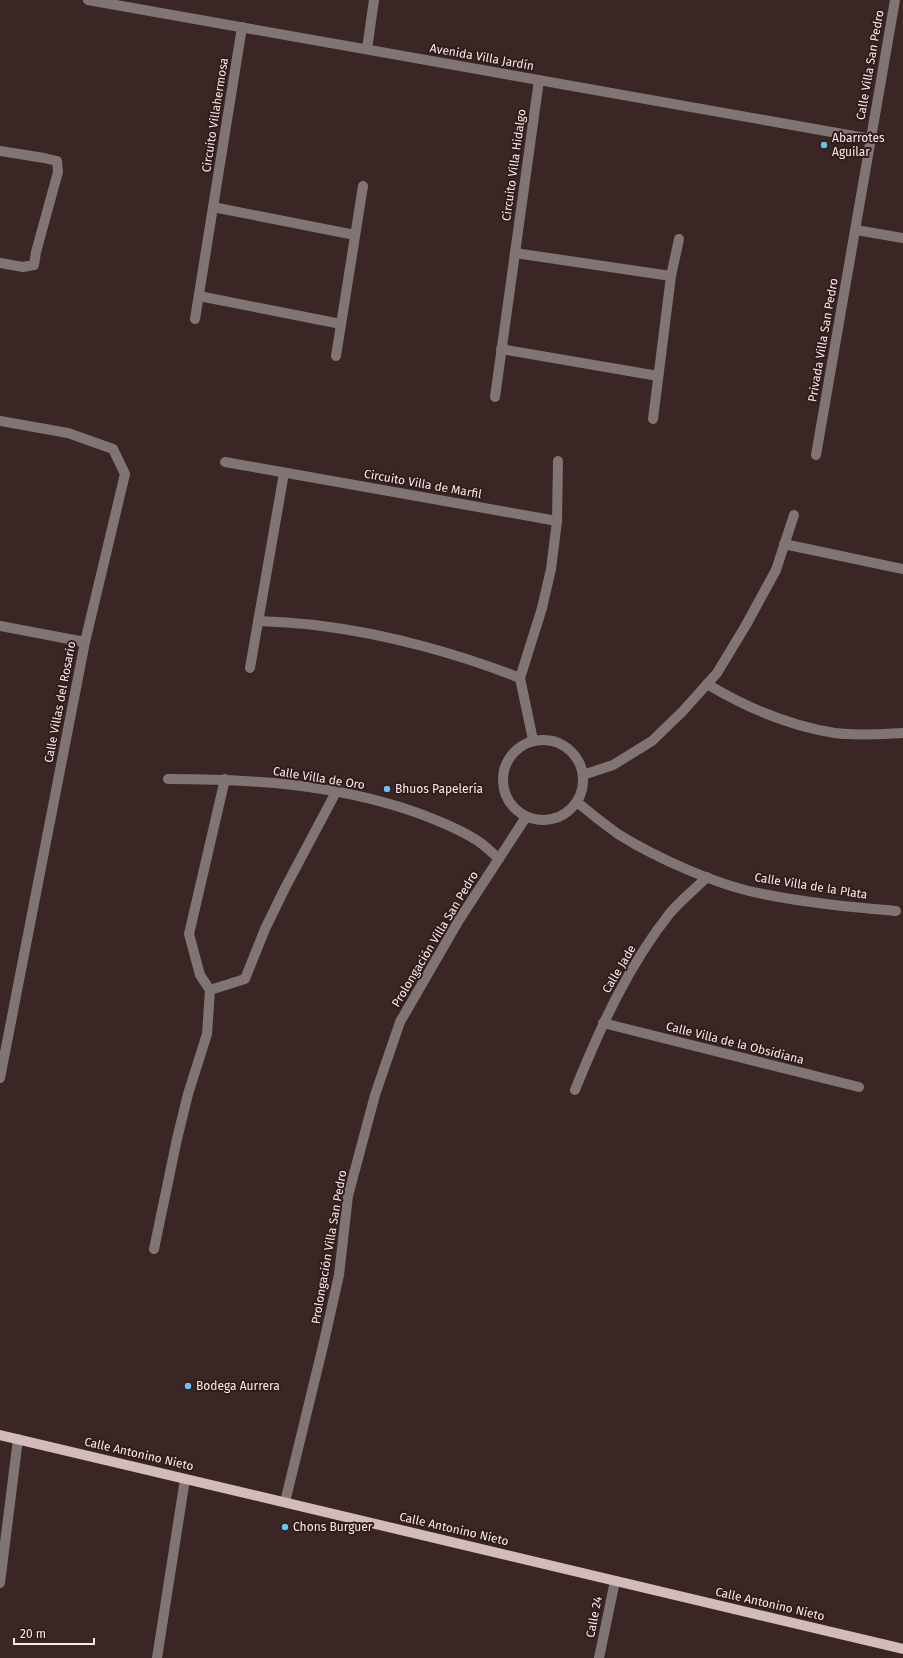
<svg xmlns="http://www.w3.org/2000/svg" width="903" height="1658" font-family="'Fira Sans',sans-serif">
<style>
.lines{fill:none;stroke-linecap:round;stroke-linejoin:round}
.minor{stroke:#807474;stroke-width:10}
.major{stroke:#d3bbbb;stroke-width:10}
.poi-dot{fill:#66c4ef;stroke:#311c1c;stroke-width:1.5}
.labels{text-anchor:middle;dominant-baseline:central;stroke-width:4;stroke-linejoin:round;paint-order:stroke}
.street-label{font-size:12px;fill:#f8e9e9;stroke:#311c1c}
.poi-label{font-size:12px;fill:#f8e9e9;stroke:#311c1c;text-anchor:start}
</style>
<rect width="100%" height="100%" fill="#3b2626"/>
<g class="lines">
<g class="minor">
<polyline points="88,0 871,139"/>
<polyline points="367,49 374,0"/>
<polyline points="0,151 44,158 57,161 58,172 36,252 34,265 23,267 0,263"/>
<polyline points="213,207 355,235"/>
<polyline points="856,230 903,238"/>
<polyline points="515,253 671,276"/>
<polyline points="199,296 341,324"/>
<polyline points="195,319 242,27"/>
<polyline points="501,349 658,376"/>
<polyline points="336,356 363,186"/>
<polyline points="495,397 539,80"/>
<polyline points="653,419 671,276 679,239"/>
<polyline points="0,421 68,433 113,449 125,474 85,642 0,1078"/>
<polyline points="816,455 895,0"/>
<polyline points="225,462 557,521"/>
<polyline points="784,544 903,569"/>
<path d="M258,621c22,1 43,2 64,5 65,8 137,28 198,52"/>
<polyline points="0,626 85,642"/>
<polyline points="250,668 284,473"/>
<path d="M707,684c40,24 82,42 128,49 23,3 46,1 68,0"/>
<circle cx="543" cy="780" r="40"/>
<polyline points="533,740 520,678 542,608 551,569 557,521 558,461"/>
<polyline points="583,775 613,765 652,741 682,712 717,673 746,625 776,570 794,515"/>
<path d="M168,779c85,0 166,5 247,33 19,7 40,15 58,26 10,5 18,14 26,21"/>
<path d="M577,802c13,11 27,22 41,32 38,24 101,52 145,60 44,9 89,13 133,17"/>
<polyline points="210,990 200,975 189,934 225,779"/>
<polyline points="603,1023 859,1087"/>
<path d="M575,1090c25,-62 53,-124 95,-177 11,-13 25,-24 37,-36"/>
<polyline points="154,1249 177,1139 188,1094 207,1034 210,990 245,979 265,929 285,888 336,792"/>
<polyline points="285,1502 323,1346 339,1275 348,1196 375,1095 400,1022 459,920 526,817"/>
<polyline points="0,1583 18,1439"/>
<polyline points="157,1658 185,1479"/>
<polyline points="599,1658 615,1581"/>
</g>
<polyline class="major" points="0,1435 903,1649"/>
</g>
<g class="poi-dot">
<circle cx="824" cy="145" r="4"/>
<circle cx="387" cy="789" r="4"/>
<circle cx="188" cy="1386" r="4"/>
<circle cx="285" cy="1527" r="4"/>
</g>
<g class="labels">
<g class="street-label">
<text transform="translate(482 57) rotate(10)">Avenida Villa Jardín</text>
<text transform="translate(870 65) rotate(-80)">Calle Villa San Pedro</text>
<text transform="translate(215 115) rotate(-81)">Circuito Villahermosa</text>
<text transform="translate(514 165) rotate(-82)">Circuito Villa Hidalgo</text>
<text transform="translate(823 340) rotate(-80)">Privada Villa San Pedro</text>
<text transform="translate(423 484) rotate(10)">Circuito Villa de Marfil</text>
<text transform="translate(60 702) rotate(-79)">Calle Villas del Rosario</text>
<text transform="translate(319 778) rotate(9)">Calle Villa de Oro</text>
<text transform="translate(811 886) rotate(9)">Calle Villa de la Plata</text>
<text transform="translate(435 939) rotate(-59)">Prolongación Villa San Pedro</text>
<text transform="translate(619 969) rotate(-59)">Calle Jade</text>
<text transform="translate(735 1043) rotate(14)">Calle Villa de la Obsidiana</text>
<text transform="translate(329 1247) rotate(-80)">Prolongación Villa San Pedro</text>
<text transform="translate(139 1454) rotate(13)">Calle Antonino Nieto</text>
<text transform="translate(454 1529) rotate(13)">Calle Antonino Nieto</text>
<text transform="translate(770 1604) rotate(13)">Calle Antonino Nieto</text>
<text transform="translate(594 1617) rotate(-79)">Calle 24</text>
</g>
<g class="poi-label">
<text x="832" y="138">Abarrotes<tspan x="832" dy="14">Aguilar</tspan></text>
<text x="395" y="789">Bhuos Papelería</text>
<text x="196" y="1386">Bodega Aurrera</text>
<text x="293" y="1527">Chons Burguer</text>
</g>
</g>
<path d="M14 1638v6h80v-6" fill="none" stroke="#f8e9e9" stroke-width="2"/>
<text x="20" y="1638" font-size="12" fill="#f8e9e9" stroke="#311c1c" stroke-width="3" paint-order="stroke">20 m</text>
</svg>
